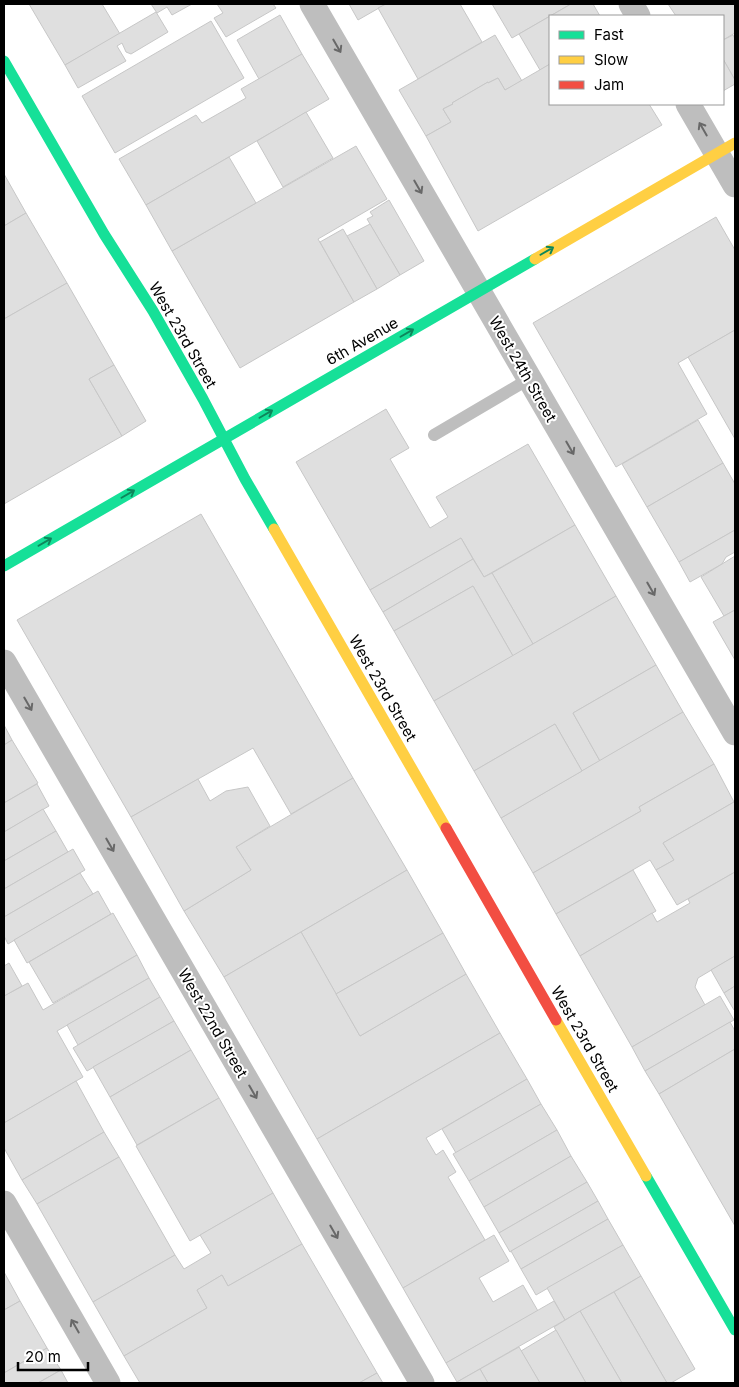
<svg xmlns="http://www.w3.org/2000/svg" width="739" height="1387" font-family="Inter,sans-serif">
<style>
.building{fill:#dfdfdf;stroke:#c7c7c7}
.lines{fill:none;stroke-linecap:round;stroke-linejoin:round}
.lane{stroke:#bebebe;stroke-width:12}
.street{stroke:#bebebe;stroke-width:25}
.fast{stroke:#16e098;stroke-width:11}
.slow{stroke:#ffcf43;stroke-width:11}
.jam{stroke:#f24e42;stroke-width:11}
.oneway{stroke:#686868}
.oneway2{stroke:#0d865b}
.labels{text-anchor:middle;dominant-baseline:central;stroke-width:4;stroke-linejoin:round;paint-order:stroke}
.street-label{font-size:15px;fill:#000;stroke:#fff}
</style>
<rect width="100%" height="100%" fill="#fff"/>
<g class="building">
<polygon points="29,4 102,4 120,34 65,65"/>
<polygon points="151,4 192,4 172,15 167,7 157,13"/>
<polygon points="217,4 273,4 276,8 226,37 214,18 223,13"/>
<polygon points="349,4 386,4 358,20"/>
<polygon points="386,4 460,4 482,42 418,79 378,8"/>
<polygon points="492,4 571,4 512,38"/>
<polygon points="571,4 593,4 600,16 550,16 550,64 540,70 519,34"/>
<polygon points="668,4 735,4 735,33 723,40 723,16 676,16"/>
<polygon points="156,12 168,32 131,54 126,52 122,43 117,46 126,61 78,88 65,65"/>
<polygon points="280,15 302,54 259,79 237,40"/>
<polygon points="211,21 244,78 115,153 82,96"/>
<polygon points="495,35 522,81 505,90 498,78 488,83 488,82 452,103 453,104 443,109 451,122 426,136 399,90"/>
<polygon points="733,35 735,39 735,80 723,59 723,40"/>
<polygon points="302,54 329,99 146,205 119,159 196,115 202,123 246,98 241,89"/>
<polygon points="723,59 735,80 735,84 723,91"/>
<polygon points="550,64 550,104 649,104 662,125 478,231 426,136 451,122 443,109 453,104 452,103 488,82 488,83 498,78 505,90"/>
<polygon points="306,112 333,158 283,187 257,141"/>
<polygon points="356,146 387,199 318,239 354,302 240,368 172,251"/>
<polygon points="229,157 256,203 172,251 146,205"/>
<polygon points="4,174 26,213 4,226"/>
<polygon points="389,200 424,261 400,275 367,219 373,216 370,212"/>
<polygon points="26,213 67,283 4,319 4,226"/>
<polygon points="716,217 735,250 735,330 678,363 707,414 616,467 533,323"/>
<polygon points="370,224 400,275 377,289 347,236"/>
<polygon points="343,229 377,289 354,302 320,242"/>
<polygon points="67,283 114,365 89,379 122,436 4,504 4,319"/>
<polygon points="735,330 735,439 688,357"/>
<polygon points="114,365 146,421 122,436 89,379"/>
<polygon points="386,409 409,448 390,459 430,528 448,517 436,497 528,444 575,525 484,577 461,538 370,590 296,462"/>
<polygon points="698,420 723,463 647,507 622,464"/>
<polygon points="723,463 735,484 735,530 679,562 647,507"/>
<polygon points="201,514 353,778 291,814 253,748 131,817 17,620"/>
<polygon points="575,525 616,596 533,644 492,573"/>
<polygon points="735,530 735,552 726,557 722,564 690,582 679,562"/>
<polygon points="461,538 473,559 383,612 370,590"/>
<polygon points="735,556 735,610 724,616 701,577"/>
<polygon points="473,559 484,577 492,573 533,644 513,656 473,586 394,631 383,612"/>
<polygon points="473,586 513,656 434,701 394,631"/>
<polygon points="616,596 656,665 573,713 600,761 582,771 555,724 474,771 434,701"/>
<polygon points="735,610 735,660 713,622"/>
<polygon points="656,665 683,712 600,761 573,713"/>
<polygon points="683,712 714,764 639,807 641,811 533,873 501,818"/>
<polygon points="555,724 582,771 501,818 474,771"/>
<polygon points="4,725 12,740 4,745"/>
<polygon points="12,740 38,783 4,803 4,745"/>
<polygon points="714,764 734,802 663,843 674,860 656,870 650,860 556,914 533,873 641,811 639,807"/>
<polygon points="353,778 407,870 224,977 184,911 251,870 236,847"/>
<polygon points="198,779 210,801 226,791 248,787 270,826 236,847 251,870 184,911 131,817"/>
<polygon points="37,784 49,806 4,832 4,803"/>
<polygon points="734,802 735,804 735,872 677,905 656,870 674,860 663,843"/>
<polygon points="43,809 56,831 4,861 4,832"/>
<polygon points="56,831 68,852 4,889 4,861"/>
<polygon points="73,849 85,870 4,917 4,889"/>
<polygon points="407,870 443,933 336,994 301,932"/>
<polygon points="633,870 656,911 580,956 556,914"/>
<polygon points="735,872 735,956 698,978 695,987 705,1005 632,1047 580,956 652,913 657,922 690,903 688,899"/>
<polygon points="80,873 93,894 8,944 4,936 4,917"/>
<polygon points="98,891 111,914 27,963 14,940"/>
<polygon points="113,913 137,955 53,1003 29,962"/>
<polygon points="301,932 360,1036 466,974 500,1033 317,1139 224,977"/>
<polygon points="443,933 466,974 360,1036 336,994"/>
<polygon points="137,955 149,978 57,1031 83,1077 4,1123 4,996 28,983 43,1010"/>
<polygon points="735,956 735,986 724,993 711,970"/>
<polygon points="9,963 22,986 4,996 4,966"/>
<polygon points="149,978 160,997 78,1045 67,1025"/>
<polygon points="735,986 735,1009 734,1010 724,993"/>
<polygon points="720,996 734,1020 645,1071 632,1047"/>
<polygon points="160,997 174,1021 87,1071 73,1048"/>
<polygon points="174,1021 191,1050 110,1097 93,1067"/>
<polygon points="730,1022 735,1031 735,1049 659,1094 645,1071"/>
<polygon points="500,1033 527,1079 426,1138 436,1155 443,1150 456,1172 448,1177 485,1240 403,1288 317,1139"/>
<polygon points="735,1049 735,1226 659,1094"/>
<polygon points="191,1050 219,1098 137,1145 110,1097"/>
<polygon points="527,1079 541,1104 456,1153 442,1129"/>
<polygon points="76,1081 104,1132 22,1180 4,1148 4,1123"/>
<polygon points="219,1098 273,1193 190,1241 136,1146"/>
<polygon points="541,1104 557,1130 469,1181 453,1154"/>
<polygon points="557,1130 571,1156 484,1207 469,1181"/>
<polygon points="104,1132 119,1157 37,1204 22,1180"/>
<polygon points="571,1156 587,1182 499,1233 484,1207"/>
<polygon points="119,1157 175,1255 93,1302 37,1204"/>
<polygon points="587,1182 598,1201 510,1252 499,1233"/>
<polygon points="273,1193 302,1244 228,1286 222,1275 197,1290 207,1308 124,1356 93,1302 175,1255 184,1269 211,1253 200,1235"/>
<polygon points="598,1201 608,1219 521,1269 511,1251"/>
<polygon points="608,1219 623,1245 536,1295 521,1269"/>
<polygon points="494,1235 509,1261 479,1278 493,1302 523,1285 538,1311 446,1363 403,1288"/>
<polygon points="302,1244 377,1373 359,1383 140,1383 124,1356 207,1308 197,1290 222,1275 228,1286"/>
<polygon points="623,1245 641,1276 565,1320 547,1288"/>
<polygon points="4,1272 20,1301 4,1310"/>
<polygon points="641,1276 695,1369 671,1383 667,1383 614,1292"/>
<polygon points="614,1292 667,1383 622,1383 580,1311"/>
<polygon points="20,1301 47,1348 4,1373 4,1310"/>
<polygon points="554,1301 565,1320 457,1382 446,1363"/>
<polygon points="580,1311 622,1383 586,1383 554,1327"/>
<polygon points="556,1330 586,1383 540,1383 521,1351"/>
<polygon points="519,1347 540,1383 488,1383 480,1369"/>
<polygon points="47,1348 61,1370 38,1383 4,1383 4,1373"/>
<polygon points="480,1369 488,1383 458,1383 457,1382"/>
<polygon points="61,1370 68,1383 38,1383"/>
<polygon points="377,1373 383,1383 359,1383"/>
</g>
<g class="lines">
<polyline class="lane" points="434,435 529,379"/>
<g class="street">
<polyline points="312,4 735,733"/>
<polyline points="631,4 638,16"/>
<polyline points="688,104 735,185"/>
<polyline points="4,662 422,1383"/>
<polyline points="4,1203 108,1383"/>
</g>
<g class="fast">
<polyline points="4,61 104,234 153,311 203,399 245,479 274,529"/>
<polyline points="4,566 535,259"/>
<polyline points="646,1176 735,1330"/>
</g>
<g class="slow">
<polyline points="535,259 735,143"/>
<polyline points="274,529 446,828"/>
<polyline points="556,1020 646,1176"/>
</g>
<polyline class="jam" points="446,828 556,1020"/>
</g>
<defs><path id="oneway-shaft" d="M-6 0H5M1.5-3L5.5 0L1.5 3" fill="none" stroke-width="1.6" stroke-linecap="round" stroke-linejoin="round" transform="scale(1.25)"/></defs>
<g class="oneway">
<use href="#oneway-shaft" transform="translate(337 46) rotate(60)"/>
<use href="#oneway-shaft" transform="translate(703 129) rotate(-120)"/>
<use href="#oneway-shaft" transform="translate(418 187) rotate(60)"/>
<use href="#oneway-shaft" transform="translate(570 448) rotate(60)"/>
<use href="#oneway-shaft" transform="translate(651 589) rotate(60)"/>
<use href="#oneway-shaft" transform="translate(28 704) rotate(60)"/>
<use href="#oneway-shaft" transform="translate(110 845) rotate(60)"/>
<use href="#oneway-shaft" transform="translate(253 1092) rotate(60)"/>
<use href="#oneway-shaft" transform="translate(334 1232) rotate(60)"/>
<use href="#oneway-shaft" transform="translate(75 1326) rotate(-120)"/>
</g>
<g class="oneway2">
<use href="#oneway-shaft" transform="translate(547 251) rotate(-30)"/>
<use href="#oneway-shaft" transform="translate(407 333) rotate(-30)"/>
<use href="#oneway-shaft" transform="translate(266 414) rotate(-30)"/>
<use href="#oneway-shaft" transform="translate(128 494) rotate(-30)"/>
<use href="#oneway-shaft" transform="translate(45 542) rotate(-30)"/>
</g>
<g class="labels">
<g class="street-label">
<text transform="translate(183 335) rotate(60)">West 23rd Street</text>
<text transform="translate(362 341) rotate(-30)">6th Avenue</text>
<text transform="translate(523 369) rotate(60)">West 24th Street</text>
<text transform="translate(383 688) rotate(60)">West 23rd Street</text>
<text transform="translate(213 1023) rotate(60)">West 22nd Street</text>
<text transform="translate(585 1039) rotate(60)">West 23rd Street</text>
</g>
</g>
<rect width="739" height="1387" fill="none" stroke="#000000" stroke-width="10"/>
<rect x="549" y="15" width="175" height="90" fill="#ffffff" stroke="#999999"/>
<rect x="559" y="31" width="25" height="8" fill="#16e098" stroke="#999999"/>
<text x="594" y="40" font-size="15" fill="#000000">Fast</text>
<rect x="559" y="56" width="25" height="8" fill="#ffcf43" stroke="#999999"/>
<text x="594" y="65" font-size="15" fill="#000000">Slow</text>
<rect x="559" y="81" width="25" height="8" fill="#f24e42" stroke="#999999"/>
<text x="594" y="90" font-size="15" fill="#000000">Jam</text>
<path d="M18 1362v8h70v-8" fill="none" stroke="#000000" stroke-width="2.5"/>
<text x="25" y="1362" font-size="15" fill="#000000" stroke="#ffffff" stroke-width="4" paint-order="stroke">20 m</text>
</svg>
